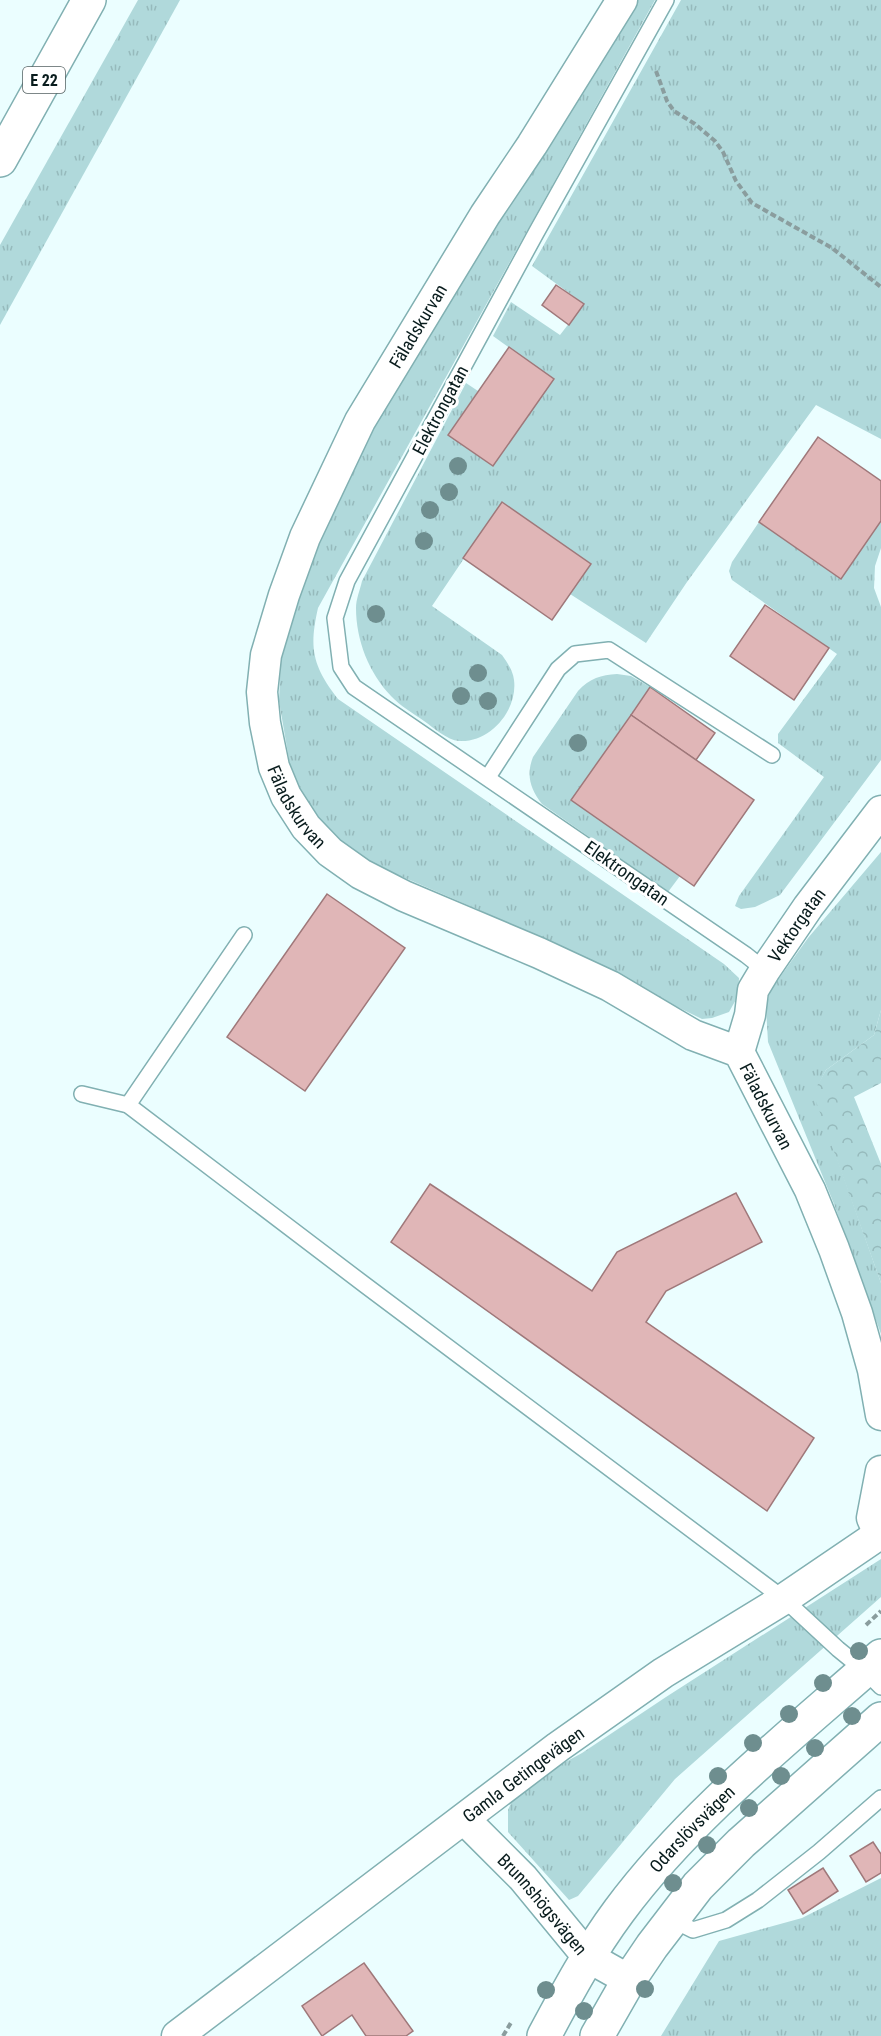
<svg xmlns="http://www.w3.org/2000/svg" width="881" height="2036" font-family="'Roboto Condensed',sans-serif">
<style>
.grass{fill:url(#grass-tufts)}
.forest{fill:url(#forest-crowns)}
.building{fill:#e0b6b7;stroke:#9f787a;stroke-width:1.5}
.lines{fill:none;stroke-linecap:round;stroke-linejoin:round}
.lane-casing{stroke:#81b0b2;stroke-width:18}
.street-casing{stroke:#81b0b2;stroke-width:33}
.secondary-casing{stroke:#81b0b2;stroke-width:36}
.highway-casing{stroke:#81b0b2;stroke-width:36}
.path{stroke:#8a9d9e;stroke-width:4;stroke-dasharray:6 3;stroke-linecap:butt}
.lane{stroke:#fff;stroke-width:15}
.street{stroke:#fff;stroke-width:30}
.secondary{stroke:#fff;stroke-width:33}
.highway{stroke:#fff;stroke-width:33}
.tree{fill:#6e8e8f}
.labels{text-anchor:middle;dominant-baseline:central;stroke-width:6;stroke-linejoin:round;paint-order:stroke}
.shield{fill:#fff;stroke:#536061;stroke-width:1.5}
.shield-label{font-size:16px;font-weight:bold;fill:#091c1d}
.street-label{font-size:18px;fill:#091c1d;stroke:#fff}
</style>
<defs>
<pattern id="grass-tufts" width="24" height="20" patternUnits="userSpaceOnUse" patternTransform="scale(1.5)"><rect width="24" height="20" fill="#b0d9db"/><path d="M3 7l-1-3M5 7V3M7 7l1-3M15 17l-1-3M17 17v-4M19 17l1-3" fill="none" stroke="#96babc"/></pattern>
<pattern id="forest-crowns" width="20" height="18" patternUnits="userSpaceOnUse" patternTransform="scale(1.5)"><rect width="20" height="18" fill="#b0d9db"/><path d="M2 6a3 3 0 1 1 6 0M12 15a3 3 0 1 1 6 0" fill="none" stroke="#96babc"/></pattern>
</defs>
<rect width="100%" height="100%" fill="#ebfeff"/>
<g class="grass">
<polygon points="138,0 180,0 0,325 0,245"/>
<path d="M628,0h27l-337,608c-9,40 -6,57 20,91l386,265 15,14 -1,18 -9,16 -17,6 -10,1 -225,-110 -116,-50 -52,-48 -17,-34 -13,-76 2,-45 15,-57 20,-56 77,-163z"/>
<path d="M681,0h200v439l-65,-34 -129,177 -41,61 -76,-49 21,-30 -89,-62 -70,104 70,49c5,7 11,16 12,25 4,30 -24,63 -55,61 -12,-1 -25,-13 -35,-20 -11,-8 -24,-15 -33,-25 -22,-23 -35,-56 -35,-88 0,-9 4,-18 6,-27l104,-198 12,8 -30,44 45,31 60,-87 -60,-43 18,-34 49,33 24,-31 -52,-38z"/>
<polygon points="881,521 881,548 875,566 874,588 881,607 881,760 780,895 755,907 741,909 735,906 739,896 824,777 778,743 778,734 837,654 732,580 729,571 732,562 759,522 841,579"/>
<path d="M617,674l14,2 19,11 -79,113 109,76 -12,16 -126,-88c-12,-15 -16,-29 -9,-47l45,-66c12,-13 23,-16 39,-17z"/>
<polygon points="881,852 881,1010 874,1035 826,1070 814,1093 881,1283 881,1334 834,1204 768,1042 766,1008 770,991 808,938"/>
<polygon points="881,1559 881,1597 675,1779 578,1896 569,1900 508,1832 508,1810 516,1792 547,1772 582,1753 666,1697"/>
<polygon points="881,1878 881,2036 661,2036 719,1941 802,1918"/>
</g>
<polygon class="forest" points="881,1010 881,1083 854,1097 881,1164 881,1283 813,1093 826,1070 874,1035"/>
<g class="building">
<polygon points="556,285 584,304 569,325 542,305"/>
<polygon points="509,347 554,379 493,466 448,435"/>
<polygon points="818,437 881,481 881,521 841,579 759,522"/>
<polygon points="502,502 591,564 552,620 463,558"/>
<polygon points="765,605 829,648 794,700 730,656"/>
<polygon points="650,687 715,733 696,760 631,715"/>
<polygon points="631,715 754,800 694,886 571,800"/>
<polygon points="327,894 405,948 305,1091 227,1037"/>
<polygon points="430,1184 592,1291 617,1252 736,1193 762,1242 666,1291 646,1322 814,1438 767,1511 391,1242"/>
<polygon points="873,1842 881,1854 881,1873 866,1882 850,1856"/>
<polygon points="823,1868 838,1891 803,1914 788,1890"/>
<polygon points="364,1963 413,2031 406,2036 366,2036 352,2015 322,2036 302,2006"/>
</g>
<g class="lines">
<g class="lane-casing">
<g id="lane">
<polyline points="666,0 536,233 347,581 335,618 341,667 354,687 746,955 765,970"/>
<polyline points="488,777 558,669 575,654 609,650 772,755"/>
<polyline points="82,1094 128,1105 365,1285 784,1599 838,1649 865,1671 881,1687"/>
<polyline points="128,1105 244,935"/>
<polyline points="673,1920 693,1930 726,1920 758,1900 819,1852 881,1798"/>
</g>
</g>
<g class="street-casing">
<g id="street">
<path id="s1" d="M622,0l-90,145 -47,70 -125,206 -55,116 -21,58 -18,60 -4,37 3,31 9,44 12,29 20,31 24,25 31,22 43,22 135,57 71,33 83,49 46,17 71,138 24,59 23,64 16,57 8,45"/>
<path id="s2" d="M739,1052l11,-37 3,-25 12,-20 43,-63 73,-96"/>
<polyline points="879,1534 872,1518 881,1471"/>
<path id="s3" d="M464,1819l59,59 65,79 41,23"/>
<path id="s4" d="M177,2036l381,-289 105,-74 121,-74 97,-66"/>
</g>
</g>
<g class="secondary-casing">
<g id="secondary">
<path id="s5" d="M544,2036c23,-43 46,-86 75,-125 71,-96 173,-176 262,-255"/>
<polyline points="597,2036 629,1980 652,1946 698,1886 741,1843 881,1719"/>
</g>
</g>
<g class="highway-casing">
<polyline id="highway" points="0,160 89,0"/>
</g>
<g class="path">
<polyline points="656,71 667,101 674,111 695,124 715,141 723,152 736,181 752,203 832,248 881,287"/>
<polyline points="866,1625 881,1611"/>
<polyline points="503,2036 512,2021"/>
</g>
<use href="#lane" class="lane"/>
<use href="#street" class="street"/>
<use href="#secondary" class="secondary"/>
<use href="#highway" class="highway"/>
</g>
<g class="tree">
<circle cx="458" cy="466" r="9"/>
<circle cx="449" cy="492" r="9"/>
<circle cx="430" cy="510" r="9"/>
<circle cx="424" cy="541" r="9"/>
<circle cx="376" cy="614" r="9"/>
<circle cx="478" cy="673" r="9"/>
<circle cx="461" cy="696" r="9"/>
<circle cx="488" cy="701" r="9"/>
<circle cx="578" cy="743" r="9"/>
<circle cx="859" cy="1651" r="9"/>
<circle cx="823" cy="1683" r="9"/>
<circle cx="789" cy="1714" r="9"/>
<circle cx="852" cy="1716" r="9"/>
<circle cx="753" cy="1743" r="9"/>
<circle cx="815" cy="1748" r="9"/>
<circle cx="718" cy="1776" r="9"/>
<circle cx="781" cy="1776" r="9"/>
<circle cx="749" cy="1808" r="9"/>
<circle cx="707" cy="1845" r="9"/>
<circle cx="673" cy="1883" r="9"/>
<circle cx="645" cy="1989" r="9"/>
<circle cx="546" cy="1990" r="9"/>
<circle cx="584" cy="2011" r="9"/>
</g>
<g class="labels">
<rect class="shield" x="23" y="67" width="42" height="26" rx="4.5"/>
<g class="shield-label">
<text x="44" y="80">E 22</text>
</g>
<g class="street-label">
<text transform="translate(418 326) rotate(-59)">Fäladskurvan</text>
<text transform="translate(440 410) rotate(-62)">Elektrongatan</text>
<text stroke="none"><textPath href="#s1" startOffset="908">Fäladskurvan</textPath></text>
<text transform="translate(627 873) rotate(35)">Elektrongatan</text>
<text stroke="none"><textPath href="#s2" startOffset="142">Vektorgatan</textPath></text>
<text stroke="none"><textPath href="#s1" startOffset="1482">Fäladskurvan</textPath></text>
<text stroke="none"><textPath href="#s4" startOffset="434">Gamla Getingevägen</textPath></text>
<text stroke="none"><textPath href="#s5" startOffset="256">Odarslövsvägen</textPath></text>
<text stroke="none"><textPath href="#s3" startOffset="116">Brunnshögsvägen</textPath></text>
</g>
</g>
</svg>
